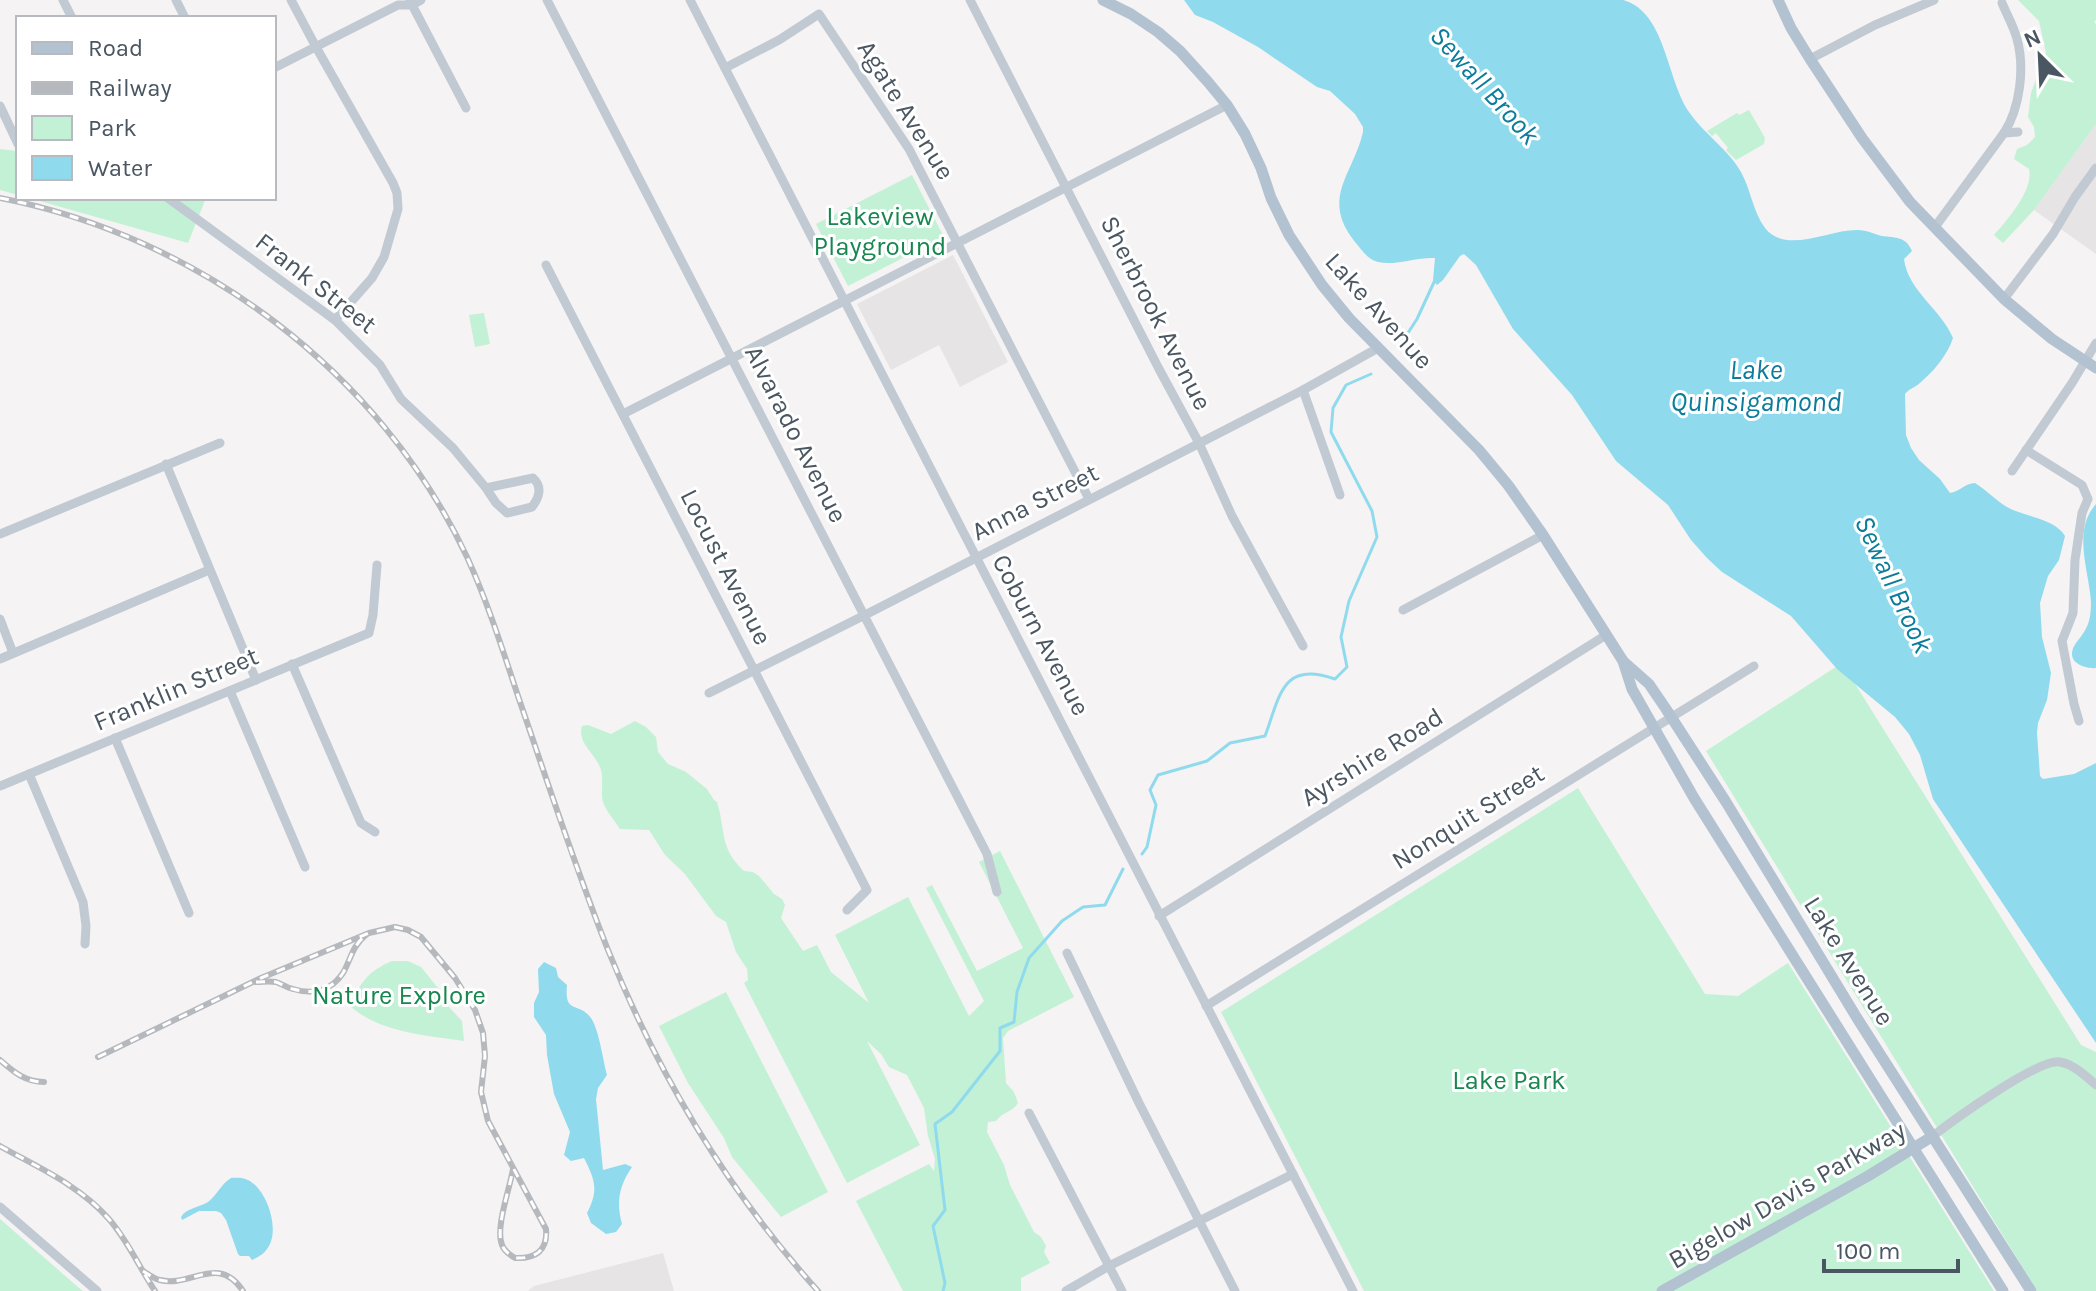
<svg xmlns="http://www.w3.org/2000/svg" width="2096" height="1291" font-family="Karla,sans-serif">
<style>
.education{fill:#e6e4e5}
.green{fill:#c3f1d5}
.water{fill:#90daee}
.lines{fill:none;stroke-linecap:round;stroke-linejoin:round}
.stream{stroke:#90daee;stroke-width:3}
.minor{stroke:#c1cad2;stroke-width:9}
.major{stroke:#b3c2d1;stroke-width:11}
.rail-casing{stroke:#b5b8bd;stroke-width:6}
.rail{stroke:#fff;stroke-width:3;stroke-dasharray:9;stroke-linecap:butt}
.labels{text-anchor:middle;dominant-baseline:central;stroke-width:6;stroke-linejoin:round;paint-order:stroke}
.street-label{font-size:26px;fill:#4a5661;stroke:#fff}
.park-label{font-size:26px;fill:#17864f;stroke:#fff}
.water-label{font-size:28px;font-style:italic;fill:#0c7c9b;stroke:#fff}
</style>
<rect width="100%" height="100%" fill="#f5f3f3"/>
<g class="education">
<polygon points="2096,124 2096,254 2034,210"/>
<polygon points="953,255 1008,362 960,387 939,345 891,370 857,304"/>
<polygon points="663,1253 674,1291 528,1291 534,1286"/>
</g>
<g class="green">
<path d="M2018,0h78v20l-2,2 2,2v100l-62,86 -31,33 -9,-8c13,-15 40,-45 35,-66l-15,-10 3,-10 10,-4 8,-8 -1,-10 -6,-10 3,-24 15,-40 -7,-32z"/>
<polygon points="1749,110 1765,138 1764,144 1736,160 1726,150 1728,148 1716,133 1712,136 1707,131 1737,113 1739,115"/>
<polygon points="0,149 18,151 18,195 0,190"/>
<polygon points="912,175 944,237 848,286 816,224"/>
<polygon points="29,198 206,198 188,243"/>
<polygon points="484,313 490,344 475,347 469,315"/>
<polygon points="1842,663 2081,1045 2096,1052 2096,1291 2037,1291 1706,751"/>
<path d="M635,721l11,6 10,10 2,15 10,12 18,8 21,17 7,11 3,2c9,29 2,46 27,69l9,1 6,4 15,18 8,5 3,6 -4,13 22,33 14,-6 14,27 38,31 -34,-68 73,-38 61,119 15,-15 -58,-113 6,-3 45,86 46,-23 -44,-86 21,-11 74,146 -66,34 -5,7 3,45 8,9 4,11c-5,9 -16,9 -22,18l-8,1 -1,10 17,33 6,20 24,47 7,5 5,9 -2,6 6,11 -29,15v13h-118l-47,-90 73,-37 5,7 1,-12 -7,-23 -4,-28 -17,-33 -18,-8 -8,-13 -14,-13 53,104 -73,38 -103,-200 4,-3 -1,-11 -11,-17 -10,-30 -10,-6 -31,-42 -20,-19 -16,-25 -29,-1c-5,-8 -14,-18 -17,-27 -3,-9 2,-27 -4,-37 -6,-13 -22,-23 -17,-39l6,-1 23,9z"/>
<polygon points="1578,788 1705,994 1738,996 1788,963 1994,1291 1364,1291 1221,1012"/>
<path d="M392,961h16l13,6 25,31 3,9 13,14 2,20c-39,-6 -83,-8 -114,-35 10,-23 18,-35 42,-45z"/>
<polygon points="726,992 828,1192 781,1217 732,1157 724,1138 688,1083 659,1026"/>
<polygon points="0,1219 79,1288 83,1291 0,1291"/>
</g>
<g class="water">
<path d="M1184,0h439c43,12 43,78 66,112 15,22 39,37 52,60 10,18 12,40 24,56 21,27 65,1 93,2 8,0 16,4 24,6 13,2 24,0 30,15l-8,8c4,32 37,50 49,79 -5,16 -19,33 -32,44 -5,5 -11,6 -16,12l1,41 5,13 8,12 21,19 10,14c9,-1 15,-10 25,-10 13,8 24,21 38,27 16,7 43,10 52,26l-6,24 -11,16 -8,27 2,34 9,36 -4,27 -9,23 -1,10 3,43 3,3 31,-5 22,-11v280l-163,-244 -13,-44 -11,-21 -14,-17 -58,-48 -46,-53 -69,-44 -15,-14 -16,-18 -23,-35 -52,-44 -44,-66 -59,-66 -37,-64 -12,-11 -4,2 -17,24 -6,5 -4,-5 2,-22c-19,-1 -39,8 -57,4 -10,-2 -16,-12 -23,-20 -35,-44 -2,-67 8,-110v-5l-8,-13 -25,-23 -13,-4 -59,-40 -45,-25 -18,-7z"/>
<path d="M2096,504v164c-8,1 -24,-3 -24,-14 0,-9 8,-15 12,-22 6,-9 7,-19 7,-30 -2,-32 -19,-71 5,-98z"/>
<path d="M544,962l12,6 2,9 9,8c-3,30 11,16 24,33 8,12 12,42 16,57l-9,13 -2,11 7,71 22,-6 7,3c-13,19 -16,35 -10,57l-6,8 -10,2 -15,-11 -4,-10c12,-23 8,-33 -3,-55l-13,3 -7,-6 6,-23 -16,-38 -7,-39 -1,-20 -12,-18v-14l5,-11 -1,-23z"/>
<path d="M231,1178c9,-1 17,0 24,7 14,13 25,47 12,64 -3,5 -9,8 -15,11l-3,-4h-9l-2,-2 -12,-34 -5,-7 -5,-2h-17l-17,9 -1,-3c5,-9 17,-9 27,-15 9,-7 13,-18 23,-24z"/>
</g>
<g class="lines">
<g class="stream">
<polyline points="1404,339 1417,319 1435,280"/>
<path d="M1142,854l5,-7 9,-42 -6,-15 8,-15 49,-14 23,-18 35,-7c15,-40 17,-76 70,-57l12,-12 -6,-30 8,-36 28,-64 -5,-26 -41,-79 2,-24 13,-23 25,-11"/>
<polyline points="943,1291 945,1283 933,1226 945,1210 935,1124 952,1112 1000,1051 1000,1028 1014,1022 1017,992 1029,958 1062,921 1083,907 1105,905 1123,869"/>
</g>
<g class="minor">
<polyline points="63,0 72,18"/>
<polyline points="176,0 185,18"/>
<polyline points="291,0 316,47 393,183 397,193 398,209 384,257 372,278 335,320"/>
<polyline points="547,0 987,854 997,892"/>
<polyline points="690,0 1353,1291"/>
<polyline points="970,0 1159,369 1199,443 1232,516 1303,646"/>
<polyline points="410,1 466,108"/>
<polyline points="1810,59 1875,25 1934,0"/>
<polyline points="274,68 398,5 412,5 421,0"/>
<polyline points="725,68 779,40 819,14 909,149 1089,499"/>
<polyline points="0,106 18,144"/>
<polyline points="2004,133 2018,132"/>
<path d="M168,198l167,122 45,45 21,34 52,49 33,40 10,15 11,10 25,-6c7,-9 11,-20 1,-29l-47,10"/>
<path d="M1935,227l69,-94c16,-25 21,-65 13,-94 -3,-12 -10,-24 -15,-36"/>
<polyline points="546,265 867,890 847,910"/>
<polyline points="2004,299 2053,234 2075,197 2096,168"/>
<polyline points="1303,390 1340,495"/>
<polyline points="623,414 1227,105"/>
<polyline points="2026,450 2082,485 2088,499 2082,513 2075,560 2073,613 2062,641 2074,704 2079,721"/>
<polyline points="166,464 256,680"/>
<polyline points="2012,471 2072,383 2096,343"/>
<polyline points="0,534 220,443"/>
<polyline points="1403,610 1543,535"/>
<polyline points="0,619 13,653"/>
<polyline points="0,659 209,570"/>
<polyline points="292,664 361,823 375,832"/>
<polyline points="230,691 305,867"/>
<polyline points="709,693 865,615 1303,390 1378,348"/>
<polyline points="115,738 189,913"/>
<polyline points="29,774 83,902 86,926 85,944"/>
<polyline points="0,786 369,633 373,615 377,565"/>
<polyline points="1159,916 1606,635"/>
<polyline points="1067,953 1139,1103 1235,1291"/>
<polyline points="1206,1006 1754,666"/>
<polyline points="1029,1113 1122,1291"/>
<path d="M1933,1136c19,-15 106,-78 127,-74 13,2 26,14 36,23"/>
<polyline points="0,1207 97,1291"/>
<polyline points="1066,1291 1109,1266 1293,1174"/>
</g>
<g class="major">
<polyline points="1103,0 1131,14 1158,32 1180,51 1208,82 1227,105 1245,134 1261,168 1271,198 1289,235 1322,285 1349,318 1479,450 1508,485 1543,535 1623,661 1632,689 1694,798 2003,1291"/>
<polyline points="1778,0 1791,28 1810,59 1862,138 1910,202 2004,299 2052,339 2096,368"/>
<polyline points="1623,661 1649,684 1666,709 1726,802 1857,1018 2031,1291"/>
<polyline points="1662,1291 1868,1176 1933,1136"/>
</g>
<g class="rail-casing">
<g id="rail">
<path d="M0,198c200,39 380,174 467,359 21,46 36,94 52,142 29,84 56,168 89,251 50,124 120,241 210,341"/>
<path d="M256,982c7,0 13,-1 20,0 6,2 11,6 17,7 20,6 38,2 50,-16 8,-14 9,-27 23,-38"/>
<path d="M98,1057l163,-79 108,-45 26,-6 13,3 13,7 34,41 20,32 8,23 2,23 -4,36 7,29 58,108c2,22 -11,30 -31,29 -5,-3 -11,-7 -13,-13 -7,-17 8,-57 11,-76"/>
<path d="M0,1060c14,12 25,22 44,22"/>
<path d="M0,1146c37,21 79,39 108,72 19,21 31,49 47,73"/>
<path d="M143,1271c5,3 11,8 17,9 31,8 58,-27 83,11"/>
</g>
</g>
<use href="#rail" class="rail"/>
</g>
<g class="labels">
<g class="street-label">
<text transform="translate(906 110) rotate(58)">Agate Avenue</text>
<text transform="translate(316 283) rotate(38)">Frank Street</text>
<text transform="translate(1379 311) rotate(48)">Lake Avenue</text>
<text transform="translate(1156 313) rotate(63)">Sherbrook Avenue</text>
<text transform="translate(796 434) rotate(63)">Alvarado Avenue</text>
<text transform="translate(1035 502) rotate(-27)">Anna Street</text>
<text transform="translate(726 567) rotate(63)">Locust Avenue</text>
<text transform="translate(1041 635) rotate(62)">Coburn Avenue</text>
<text transform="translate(176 689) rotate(-23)">Franklin Street</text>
<text transform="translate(1372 757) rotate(-32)">Ayrshire Road</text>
<text transform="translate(1468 817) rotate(-32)">Nonquit Street</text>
<text transform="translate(1849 961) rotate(58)">Lake Avenue</text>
<text transform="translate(1787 1195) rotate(-30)">Bigelow Davis Parkway</text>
</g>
<g class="park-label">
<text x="880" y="216">Lakeview<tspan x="880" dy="30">Playground</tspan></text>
<text x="399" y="995">Nature Explore</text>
<text x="1509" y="1080">Lake Park</text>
</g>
<g class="water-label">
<text transform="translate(1485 85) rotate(48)">Sewall Brook</text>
<text x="1756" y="369">Lake<tspan x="1756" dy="32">Quinsigamond</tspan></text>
<text transform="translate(1894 584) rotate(65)">Sewall Brook</text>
</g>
</g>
<rect x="16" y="16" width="260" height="184" fill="#ffffff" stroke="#b7bbc0" stroke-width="2"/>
<rect x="32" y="42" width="40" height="12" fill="#b3c2d1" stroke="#b7bbc0" stroke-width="2"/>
<text x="88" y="56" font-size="24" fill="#4a5661">Road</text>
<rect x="32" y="82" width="40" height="12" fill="#b5b8bd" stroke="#b7bbc0" stroke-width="2"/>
<text x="88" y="96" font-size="24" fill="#4a5661">Railway</text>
<rect x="32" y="116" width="40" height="24" fill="#c3f1d5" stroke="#b7bbc0" stroke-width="2"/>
<text x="88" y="136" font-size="24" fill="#4a5661">Park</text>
<rect x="32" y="156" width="40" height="24" fill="#90daee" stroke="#b7bbc0" stroke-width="2"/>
<text x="88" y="176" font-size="24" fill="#4a5661">Water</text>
<g transform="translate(2040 56) rotate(336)" stroke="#ffffff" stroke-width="6" paint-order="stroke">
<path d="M0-6L14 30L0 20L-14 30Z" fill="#4a5661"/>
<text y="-12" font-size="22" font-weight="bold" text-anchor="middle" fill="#4a5661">N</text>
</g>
<path d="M1824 1259v12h134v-12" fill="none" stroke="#4a5661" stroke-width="4"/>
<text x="1836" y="1259" font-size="24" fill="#4a5661" stroke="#ffffff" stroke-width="6" paint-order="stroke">100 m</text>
</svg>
